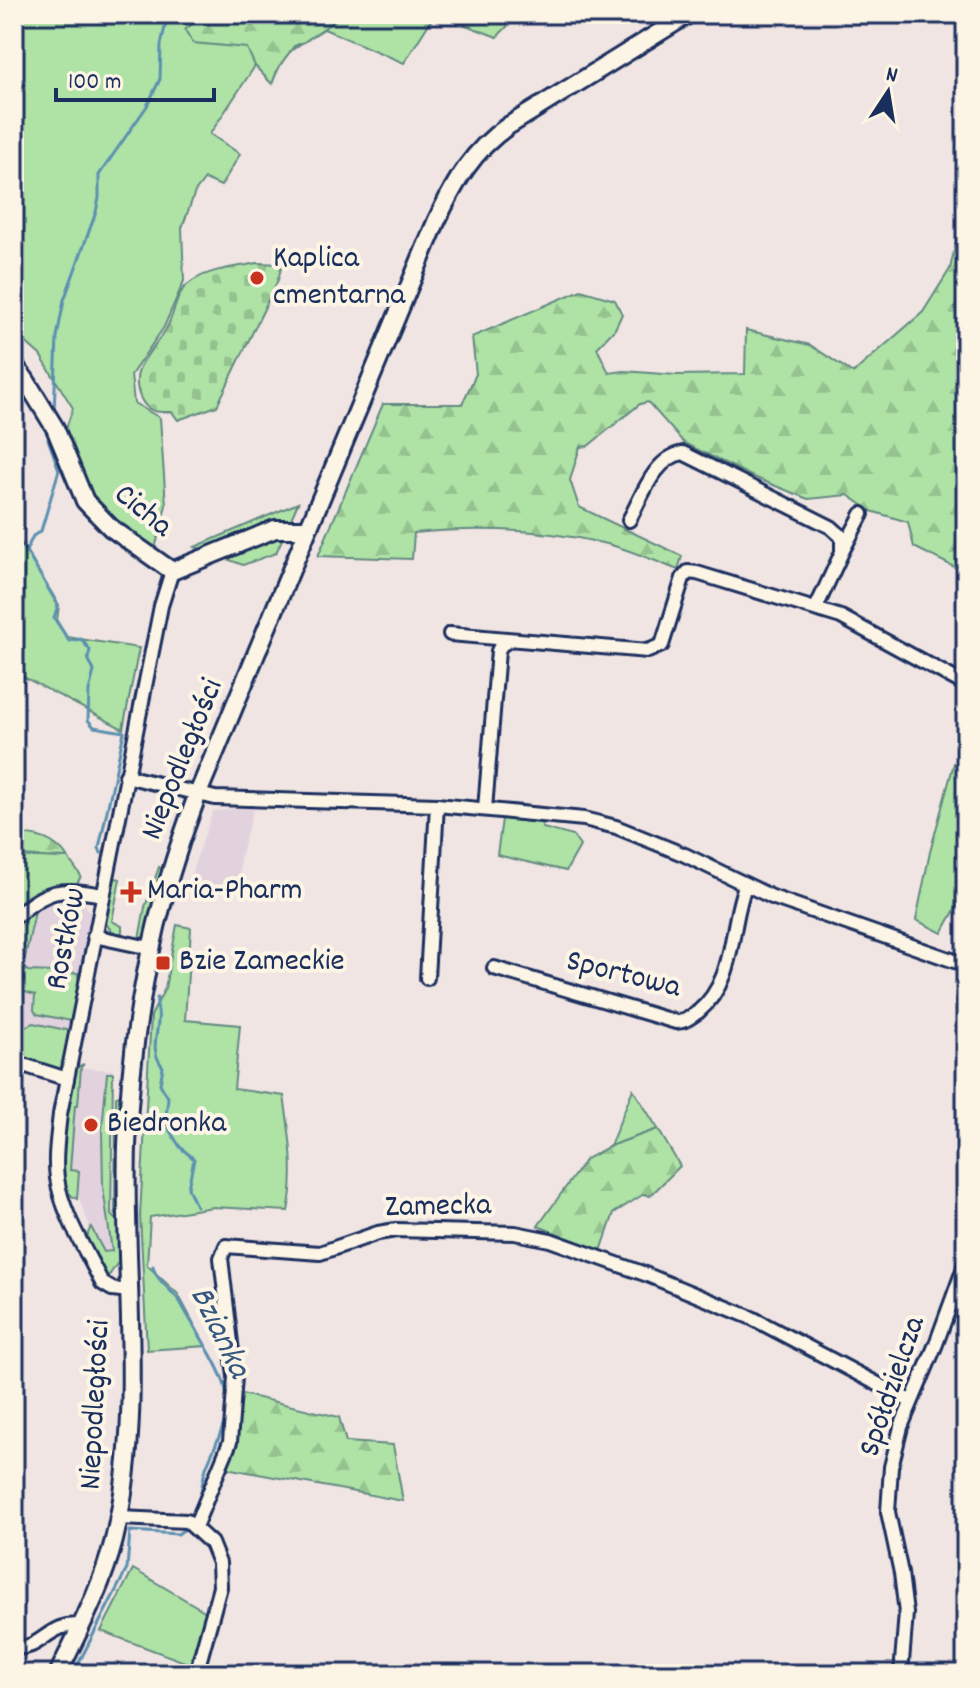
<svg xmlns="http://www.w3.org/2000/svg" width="980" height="1688" font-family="Dekko,sans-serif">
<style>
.built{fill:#e1d2de}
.grass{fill:#aee3a5;stroke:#648982;stroke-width:2}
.forest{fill:url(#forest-firs);stroke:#648982;stroke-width:2}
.cemetery{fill:url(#cemetery-stones);stroke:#648982;stroke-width:2}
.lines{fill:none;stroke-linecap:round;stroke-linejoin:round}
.stream{stroke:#5c90b1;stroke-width:3}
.minor-casing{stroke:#1b2f5e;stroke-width:18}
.tertiary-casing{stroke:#1b2f5e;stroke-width:22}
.minor{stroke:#fcf5e5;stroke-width:12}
.tertiary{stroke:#fcf5e5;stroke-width:16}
.poi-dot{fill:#c8321e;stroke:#fcf5e5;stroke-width:3}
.labels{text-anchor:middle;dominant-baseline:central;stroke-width:8;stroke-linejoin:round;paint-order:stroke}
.poi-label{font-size:32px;fill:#1b2f5e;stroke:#fcf5e5;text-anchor:start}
.street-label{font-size:32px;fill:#1b2f5e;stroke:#fcf5e5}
.water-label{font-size:34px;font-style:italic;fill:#365781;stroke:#fcf5e5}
</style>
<defs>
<pattern id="forest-firs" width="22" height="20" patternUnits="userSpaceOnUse" patternTransform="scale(2)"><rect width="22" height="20" fill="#aee3a5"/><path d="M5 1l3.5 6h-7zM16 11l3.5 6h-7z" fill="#95c390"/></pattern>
<pattern id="cemetery-stones" width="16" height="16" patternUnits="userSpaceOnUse" patternTransform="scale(2)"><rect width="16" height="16" fill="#aee3a5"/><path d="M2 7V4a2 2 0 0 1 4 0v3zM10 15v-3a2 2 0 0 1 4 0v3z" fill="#95c390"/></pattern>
</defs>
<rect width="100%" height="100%" fill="#f0e5e2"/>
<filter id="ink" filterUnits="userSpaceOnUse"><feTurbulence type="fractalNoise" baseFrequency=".0125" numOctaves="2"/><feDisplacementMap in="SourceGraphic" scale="16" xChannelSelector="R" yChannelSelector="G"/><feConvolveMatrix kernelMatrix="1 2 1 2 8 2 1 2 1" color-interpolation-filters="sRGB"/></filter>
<g filter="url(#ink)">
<g class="built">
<polygon points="254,807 240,857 239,890 189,880 213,811"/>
<polygon points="71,896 84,903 90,913 91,928 63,1070 14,1059 14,925 34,905 56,897"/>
<polygon points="83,1068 113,1070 112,1251 104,1252 84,1213 70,1171 71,1134 78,1077"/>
</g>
<g class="grass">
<path d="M26,14h409l-31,49 -80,-34c-30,19 -39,20 -52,55l-17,-18 -45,68 30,20 -19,32 -16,-7 -10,13 -13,36 2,53 -20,46 -33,48 3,28 26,15 6,87 -11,44 -40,-31 -26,-26 -24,-61 8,-23 -33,-53 -26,-23v-304z"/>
<polygon points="437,14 519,14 497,37"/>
<polygon points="298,503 276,553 243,565 195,547"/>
<polygon points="14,531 59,605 57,621 67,637 139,648 123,729 14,672"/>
<polygon points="954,763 966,766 966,875 957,906 942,933 916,920 930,852"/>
<polygon points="502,819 541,823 543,828 573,836 580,846 566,871 497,855"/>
<path d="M14,856l54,2 13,18 -4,8c-25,-2 -45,5 -63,23z"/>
<polygon points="159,867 164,872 146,936 139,939 145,907"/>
<path d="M111,877l9,2 -8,42 10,5v6l-4,2c-24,-10 -11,-37 -7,-57z"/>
<polygon points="34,905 36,907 23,967 28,971 78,973 79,996 74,1019 71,1021 37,1014 34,1010 35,995 22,991 24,980 14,978 14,925"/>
<path d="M177,925l14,3 -6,92 55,5 -6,64 50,7c6,39 12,77 4,115l-75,-4 -63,10 -3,48 31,29 28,52 -59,4 -7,-134 11,-200 14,-28z"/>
<polygon points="33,1023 71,1031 63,1070 59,1073 14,1059 14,1032"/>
<path d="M84,1064l-3,3 -3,38h-3l-5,65 9,1 -2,28c-36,-15 -5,-104 0,-132z"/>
<path d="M107,1073h6l-2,142 9,9 1,34 -15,22c-8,-15 -26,-37 -15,-53l13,25 8,-1 -9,-63 -1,-58z"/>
<polygon points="633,1089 658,1129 610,1146"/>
<polygon points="120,1094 123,1114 123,1223 115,1214 116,1097"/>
<polygon points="133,1569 206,1612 190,1664 101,1631"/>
</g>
<g class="forest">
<polygon points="204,14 344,14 304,42 294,46 278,68 272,84 255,66 247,48 193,43 185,30"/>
<path d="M966,210v363l-52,-26 -6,-25 -37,-11 -23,-16 -40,4 -57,-23 -67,-33 -36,-41 -8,2 -52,42 -8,1 -10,33 9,27 103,49 -4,14c-23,-9 -47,-20 -71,-26 -62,-15 -129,-17 -193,-11l-2,26 -94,-3 65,-152h79l14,-30 -4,-37 109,-47 34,10 7,14 -7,15 -18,19 12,25 15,-2 52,4 69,-1 1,-44 64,15 43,28 70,-61 27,-43 12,-54z"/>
<path d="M14,834c24,1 40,4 54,24l-54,-2z"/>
<polygon points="658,1129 680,1166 650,1196 644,1194 614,1213 601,1251 538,1226 586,1159 610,1146"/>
<polygon points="242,1394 339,1417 346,1442 393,1445 403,1501 226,1468 237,1442"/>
</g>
<path class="cemetery" d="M257,263l25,1 -4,16 -61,126 -39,14 -6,-8c-15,0 -24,1 -31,-13 -14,-30 10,-45 25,-70 8,-13 10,-35 21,-44 18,-16 47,-17 70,-22z"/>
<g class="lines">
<g class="stream">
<polyline points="54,414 57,337 64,300 96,212 99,198 99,175 147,106 160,79 161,45 166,22 178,14"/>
<polyline points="48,439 59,470 41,531 33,536 26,551 58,605 54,618 69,641 81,639 90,650 88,658 94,671 89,691 88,720 94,727 124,732 99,848 101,853"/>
<polyline points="14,538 25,550"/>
<path d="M157,998c-1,4 0,8 1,13 3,19 -11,37 5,56l-3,17 8,13 -2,21 4,13 10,16 14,12 -6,29 8,18"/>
<path d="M153,1266c2,15 22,25 29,39 12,23 36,57 43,81 8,31 -9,55 -19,82 -4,12 -4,24 -8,36"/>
<polyline points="73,1674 127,1569 130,1531 178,1534 186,1528"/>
</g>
<g class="minor-casing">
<g id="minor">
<path d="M629,520c13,-23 25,-62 54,-67l148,74 11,10v15l-26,56"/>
<polyline points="843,550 862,514"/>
<polyline points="450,634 648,651 662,645 683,578 688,572 697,573 841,617 966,685"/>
<polyline points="126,776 215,798 437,805 584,819 616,827 685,855 772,897 966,965"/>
<polyline points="485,809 498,651 501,645 510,640"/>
<path d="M14,918c33,-29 46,-31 89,-23"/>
<polyline points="94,936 150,948"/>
<path d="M494,968l182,54c10,0 14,-5 22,-10 38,-32 31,-83 47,-126"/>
<polyline points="427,978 437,805"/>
<polyline points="14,1062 67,1079"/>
<path d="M130,1291l-18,-2 -10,-6c-16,-33 -40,-69 -45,-105 -3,-21 1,-43 3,-64l101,-508 11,-35"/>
<polyline points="119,1518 187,1521 211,1543 219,1563 220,1587 196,1674"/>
<polyline points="195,1527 230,1442 235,1377 221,1258 226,1246 320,1253 378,1233 396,1230 515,1233 550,1240 645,1274 752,1318 910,1401"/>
<path d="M14,1647c27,5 35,-27 68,-21"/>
<polyline points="901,1674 906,1613 901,1573 888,1512 891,1467 901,1427 936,1344 966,1262"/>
</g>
</g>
<g class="tertiary-casing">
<g id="tertiary">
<polyline points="14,365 25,379 55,428 85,501 111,528 172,571 275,529 308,529"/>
<path d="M58,1674c21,-44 44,-87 56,-134 31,-129 9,-264 13,-394 4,-123 26,-235 70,-350l239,-574c19,-40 36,-71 72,-96l181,-112"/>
</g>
</g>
<use href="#minor" class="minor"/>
<use href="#tertiary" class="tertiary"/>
</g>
</g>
<g class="poi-dot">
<circle cx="257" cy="278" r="8"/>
<path d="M127 880h8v8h8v8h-8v8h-8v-8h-8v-8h8z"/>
<rect x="155" y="955" width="16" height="16" rx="4"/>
<circle cx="91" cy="1125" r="8"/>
</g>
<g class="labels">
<g class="poi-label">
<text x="273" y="260">Kaplica<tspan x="273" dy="37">cmentarna</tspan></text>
<text x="147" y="892">Maria-Pharm</text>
<text x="179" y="963">Bzie Zameckie</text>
<text x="107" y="1125">Biedronka</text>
</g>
<g class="street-label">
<text transform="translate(142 512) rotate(39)">Cicha</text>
<text transform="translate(184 760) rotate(-68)">Niepodległości</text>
<text transform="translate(68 939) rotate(-79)">Rostków</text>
<text transform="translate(623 976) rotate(14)">Sportowa</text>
<text transform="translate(438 1208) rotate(-1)">Zamecka</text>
<text transform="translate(894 1387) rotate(-71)">Spółdzielcza</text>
<text transform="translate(97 1405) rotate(-87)">Niepodległości</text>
</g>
<g class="water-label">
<text transform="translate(218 1333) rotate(64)">Bzianka</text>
</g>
</g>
<rect width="980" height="1688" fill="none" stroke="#fcf5e5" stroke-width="48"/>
<rect x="24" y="24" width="932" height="1640" fill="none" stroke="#1b2f5e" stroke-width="3" filter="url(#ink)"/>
<g transform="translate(888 92) rotate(12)" stroke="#fcf5e5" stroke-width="6" paint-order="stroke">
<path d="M0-6L14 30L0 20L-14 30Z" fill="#1b2f5e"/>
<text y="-12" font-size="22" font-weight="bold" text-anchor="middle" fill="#1b2f5e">N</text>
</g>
<path d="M56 88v12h158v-12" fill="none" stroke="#1b2f5e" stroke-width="4"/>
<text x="68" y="88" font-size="24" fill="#1b2f5e" stroke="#fcf5e5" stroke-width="6" paint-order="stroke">100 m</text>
</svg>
